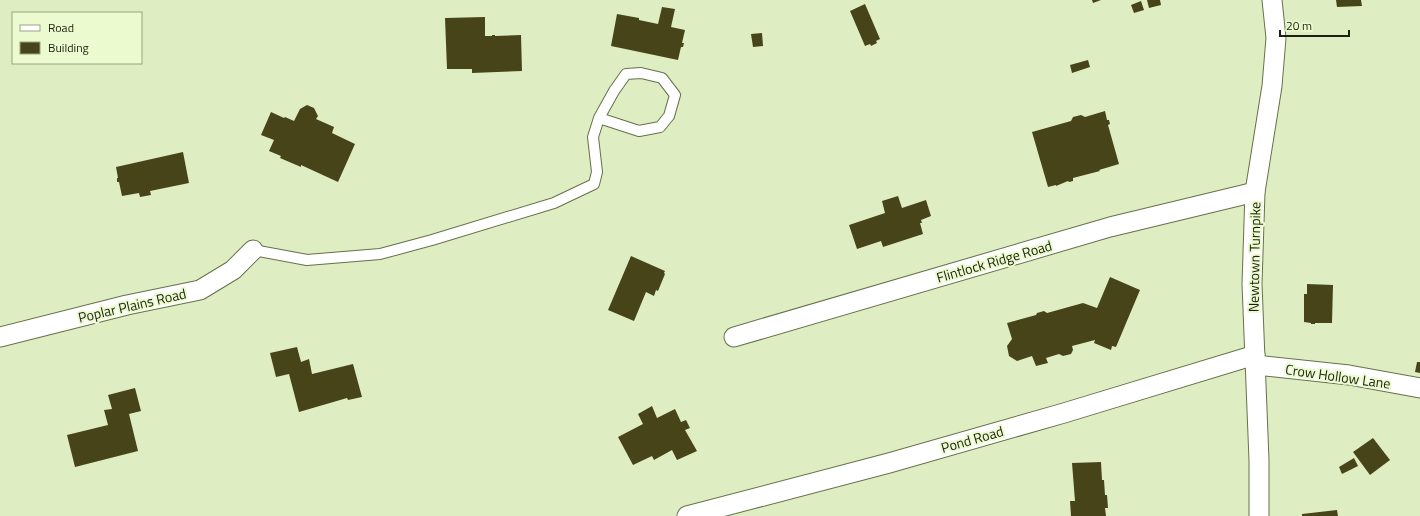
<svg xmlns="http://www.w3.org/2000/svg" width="1420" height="516" font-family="'Titillium Web',sans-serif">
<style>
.building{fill:#48441a}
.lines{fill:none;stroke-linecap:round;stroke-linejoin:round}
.lane-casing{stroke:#65714a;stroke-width:12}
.street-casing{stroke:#65714a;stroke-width:21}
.lane{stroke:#fff;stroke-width:10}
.street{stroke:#fff;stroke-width:19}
.labels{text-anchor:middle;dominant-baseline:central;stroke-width:4;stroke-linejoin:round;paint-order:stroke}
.street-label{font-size:14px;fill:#1b2010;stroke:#ecfbcf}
</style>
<rect width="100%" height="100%" fill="#dfeec2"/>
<g class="building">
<polygon points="1092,0 1101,0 1093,3"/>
<polygon points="1147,0 1160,0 1161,5 1149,8"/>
<polygon points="1336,0 1361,0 1362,6 1337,7"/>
<polygon points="1141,1 1144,10 1134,13 1131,5"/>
<polygon points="865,4 880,39 876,41 877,43 871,46 870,44 865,46 850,11"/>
<polygon points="662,7 675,9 671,27 685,30 682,43 684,43 683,47 681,47 678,60 611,46 617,14 639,18 639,20 658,24"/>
<polygon points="485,17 485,36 492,36 492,35 495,35 495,36 521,35 522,71 472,73 472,69 447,69 445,18"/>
<polygon points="762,33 763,46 753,47 751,34"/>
<polygon points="1088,60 1090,67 1072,73 1070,65"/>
<polygon points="307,105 314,108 318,116 316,119 334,127 332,133 355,144 338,182 301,165 301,167 280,158 281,156 269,151 274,140 261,135 271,112 284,118 285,117 294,121 300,109"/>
<polygon points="1105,111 1107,120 1109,120 1110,124 1108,125 1119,164 1099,170 1100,171 1073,178 1073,181 1069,182 1068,181 1056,186 1056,185 1048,187 1032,132 1071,121 1073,117 1081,115 1085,117"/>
<polygon points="183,152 189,183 150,191 151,195 140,197 139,193 122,196 119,182 117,182 117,178 118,178 116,167"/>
<polygon points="898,196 902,208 926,200 931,216 921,220 922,223 920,223 923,234 883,247 881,241 857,249 849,225 885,213 882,201"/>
<polygon points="631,256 665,271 664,273 665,274 658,291 656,290 654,296 646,292 634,321 608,310"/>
<polygon points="1110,277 1140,290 1116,347 1112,346 1111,350 1094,343 1095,340 1072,346 1073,350 1071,354 1063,356 1059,354 1046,358 1048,363 1036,366 1032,356 1017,361 1009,356 1007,346 1012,339 1007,323 1036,315 1037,313 1044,311 1047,313 1083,303 1097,308"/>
<polygon points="1307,284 1333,285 1332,323 1315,323 1315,324 1311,324 1311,323 1304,322 1304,294 1307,294"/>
<polygon points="297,347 301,362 309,359 312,374 353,364 362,397 348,400 347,398 299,412 289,374 276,377 270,353"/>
<polygon points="1417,362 1420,362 1420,373 1415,372"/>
<polygon points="135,388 141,411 129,414 138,451 75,467 67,435 108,425 104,410 112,409 108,395"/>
<polygon points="652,406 657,418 675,409 681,422 686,420 690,428 685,430 697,451 677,460 672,450 654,460 652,456 633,465 618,437 643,424 638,414"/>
<polygon points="1373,438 1390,460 1370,475 1353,452"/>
<polygon points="1354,458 1358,466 1342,474 1339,467"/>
<polygon points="1101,462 1102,480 1104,480 1105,495 1107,495 1108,508 1105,508 1106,516 1071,516 1070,501 1075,501 1072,463"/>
<polygon points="1337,510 1338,516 1302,516 1302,514"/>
</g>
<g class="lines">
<g class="lane-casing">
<polyline id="lane" points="253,250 307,260 380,254 432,240 554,203 594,184 597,172 593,137 599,118 614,91 626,74 641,73 662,78 675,95 669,116 660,127 639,131 599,118"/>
</g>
<g class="street-casing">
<g id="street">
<polyline points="0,337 127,305 200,290 233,270 253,250"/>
<polyline points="734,337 1110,227 1255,192"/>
<polyline points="1256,365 1349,375 1420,388"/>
<polyline points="687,516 889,463 1064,413 1255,355"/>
<polyline points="1259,516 1259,460 1252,284 1255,192 1272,86 1276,38 1272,0"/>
</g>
</g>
<use href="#lane" class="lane"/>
<use href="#street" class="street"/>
</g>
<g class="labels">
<g class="street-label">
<text transform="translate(1254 257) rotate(-89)">Newtown Turnpike</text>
<text transform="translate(994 261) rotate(-16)">Flintlock Ridge Road</text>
<text transform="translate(132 305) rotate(-13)">Poplar Plains Road</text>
<text transform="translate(1338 376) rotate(8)">Crow Hollow Lane</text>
<text transform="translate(972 439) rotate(-16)">Pond Road</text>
</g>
</g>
<rect x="12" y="12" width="130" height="52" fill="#ecfbcf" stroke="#98a383"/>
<rect x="20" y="25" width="20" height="6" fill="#ffffff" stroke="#98a383"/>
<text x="48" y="32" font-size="12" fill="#1b2010">Road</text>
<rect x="20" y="42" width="20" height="12" fill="#48441a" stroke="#98a383"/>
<text x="48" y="52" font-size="12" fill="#1b2010">Building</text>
<path d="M1280 30v6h69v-6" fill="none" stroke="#1b2010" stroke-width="2"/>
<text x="1286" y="30" font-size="12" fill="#1b2010" stroke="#ecfbcf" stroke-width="3" paint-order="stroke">20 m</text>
</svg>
